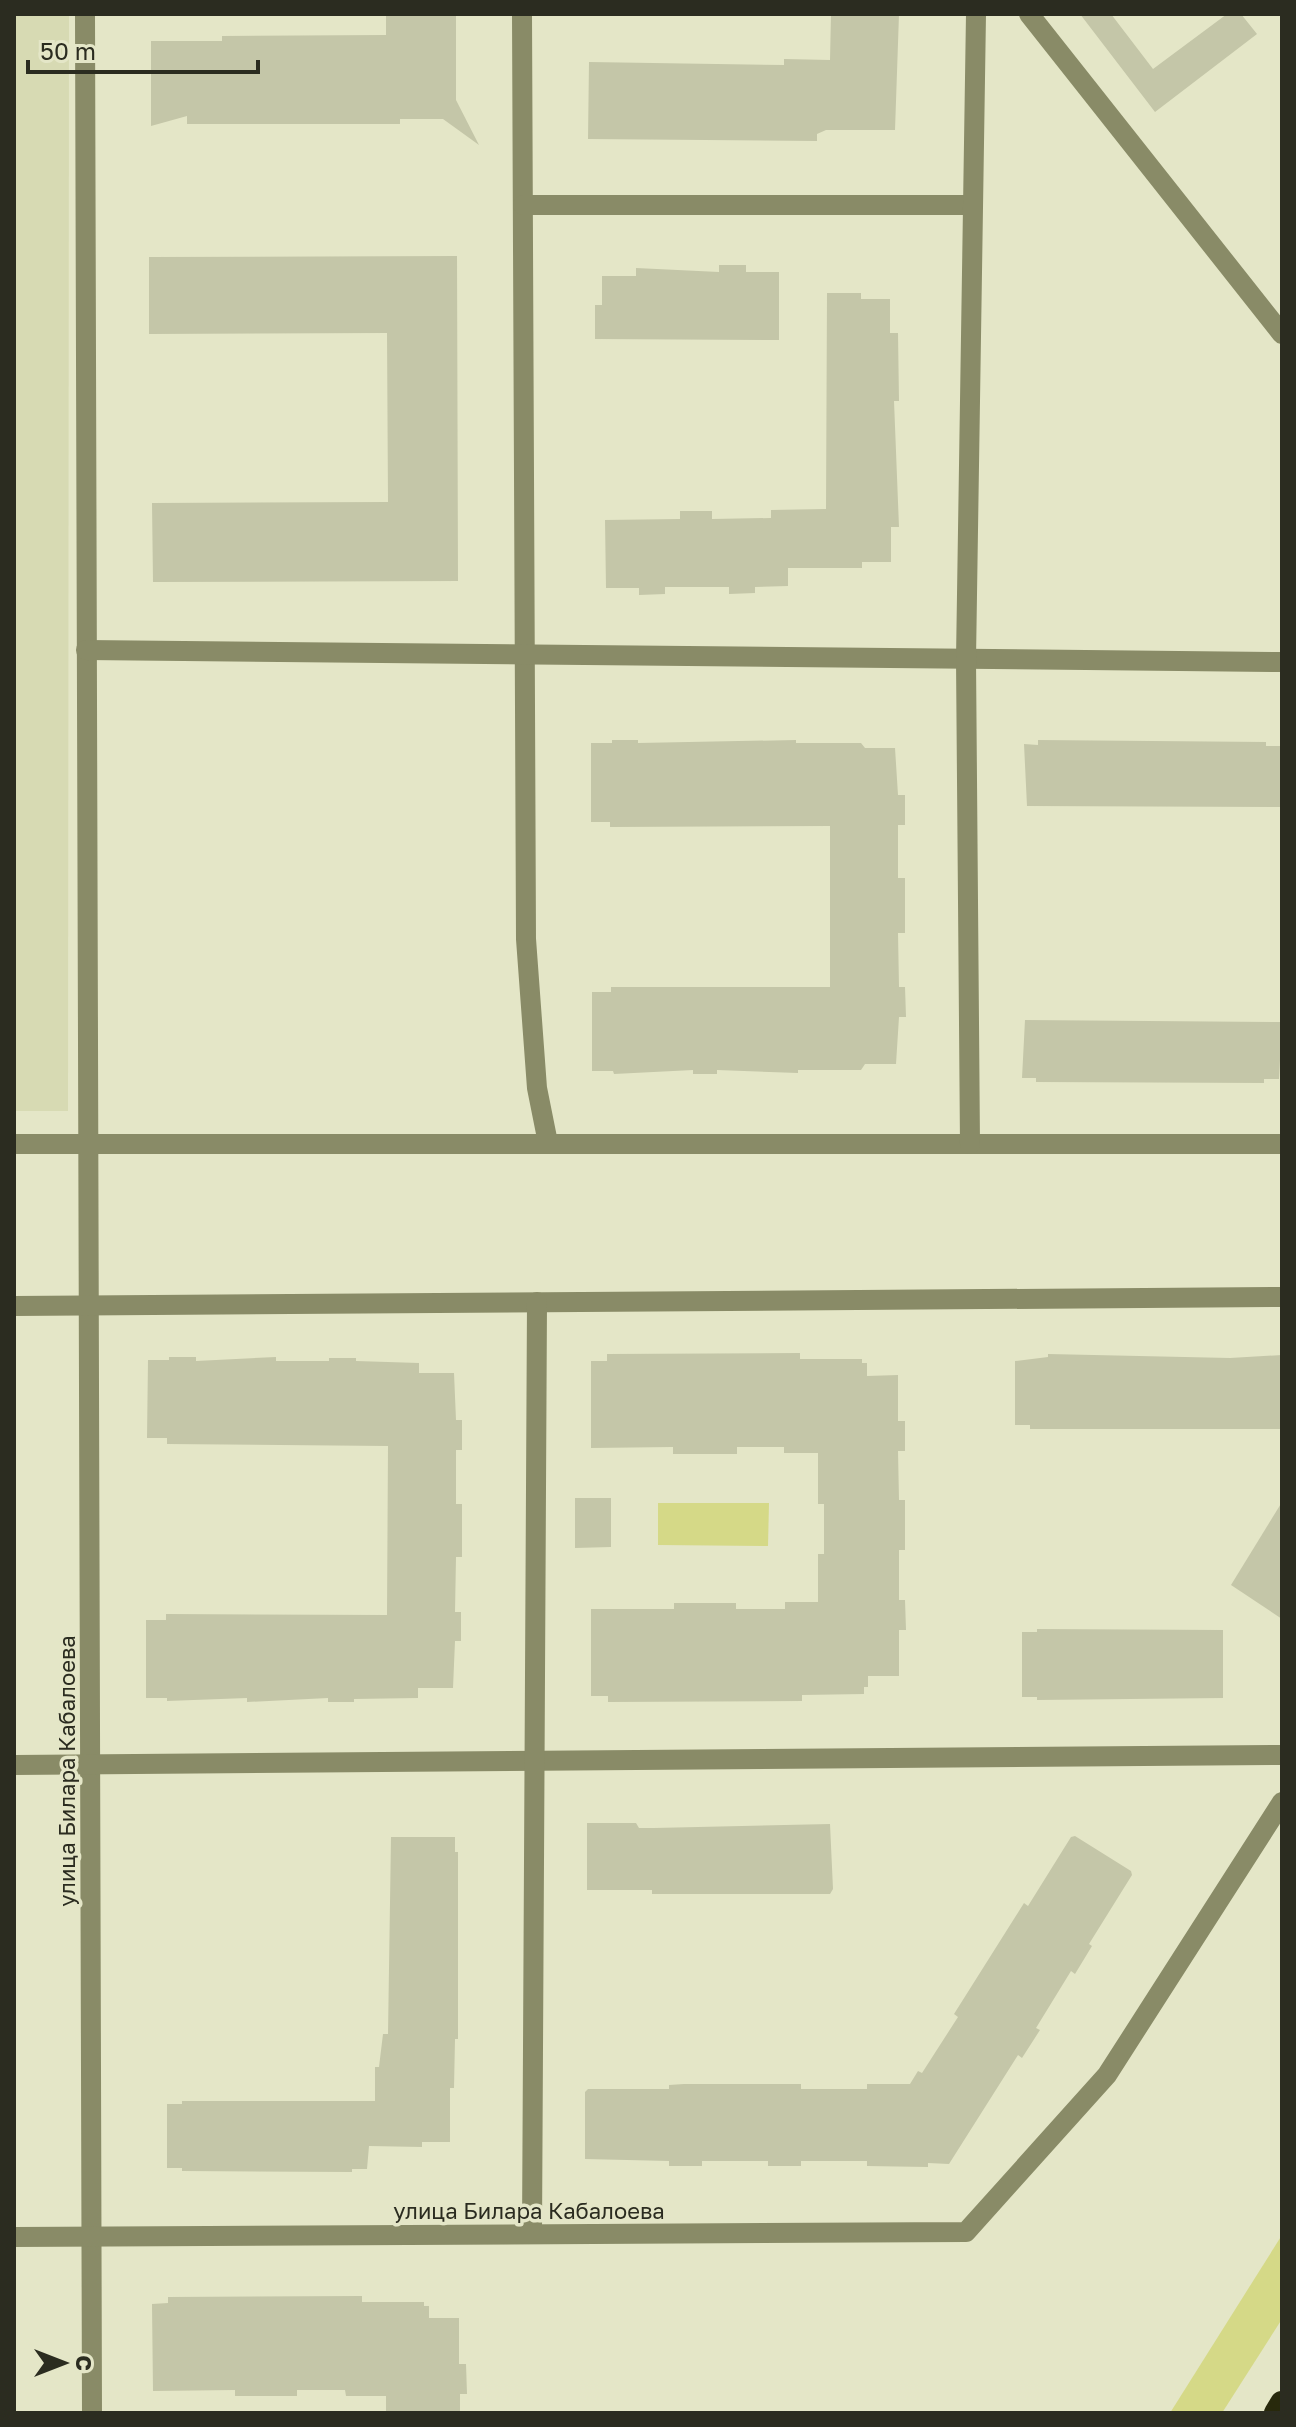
<svg xmlns="http://www.w3.org/2000/svg" width="1296" height="2427" font-family="'Golos Text',sans-serif">
<style>
.built{fill:#d7dab3}
.green{fill:#d5d987}
.building{fill:#c4c6a8}
.lines{fill:none;stroke-linecap:round;stroke-linejoin:round}
.minor{stroke:#898b67;stroke-width:20}
.highway{stroke:#28290c;stroke-width:24}
.labels{text-anchor:middle;dominant-baseline:central;stroke-width:7;stroke-linejoin:round;paint-order:stroke}
.street-label{font-size:22px;fill:#2b2c20;stroke:#e4e6c7}
</style>
<rect width="100%" height="100%" fill="#e4e6c7"/>
<polygon class="built" points="14,14 69,14 68,1111 14,1111"/>
<g class="green">
<polygon points="658,1503 769,1503 768,1546 658,1545"/>
<polygon points="1282,2235 1282,2319 1222,2413 1170,2413"/>
</g>
<g class="building">
<polygon points="386,14 456,14 456,100 479,145 443,119 400,119 400,124 187,124 187,116 151,126 151,41 222,41 222,36 386,35"/>
<polygon points="831,14 899,14 895,130 826,130 817,134 817,141 588,139 589,62 784,65 784,59 830,60"/>
<polygon points="1080,14 1111,14 1153,69 1227,14 1241,14 1257,34 1155,112"/>
<polygon points="457,256 458,581 153,582 152,503 388,502 387,333 149,334 149,257"/>
<polygon points="719,265 746,265 746,272 779,272 779,340 595,339 595,305 602,305 602,276 636,276 636,268 719,272"/>
<polygon points="827,293 861,293 861,299 890,299 890,333 898,333 899,401 894,401 899,527 891,527 891,562 862,562 862,568 788,568 788,586 755,587 755,593 729,594 729,587 665,587 665,594 639,595 639,588 606,588 605,520 680,519 680,511 712,511 712,519 771,518 771,510 826,509"/>
<polygon points="612,740 638,740 638,743 796,740 796,743 861,743 865,748 895,748 898,795 905,795 905,825 898,825 898,878 905,878 905,933 898,933 899,987 905,987 906,1017 899,1017 896,1064 865,1064 861,1070 798,1070 798,1073 717,1070 717,1074 693,1074 693,1070 614,1074 613,1071 592,1071 592,992 611,992 611,987 830,987 830,826 610,827 610,822 591,822 591,743 612,743"/>
<polygon points="1038,740 1266,742 1266,746 1281,746 1282,807 1027,806 1024,744 1038,745"/>
<polygon points="1025,1020 1282,1022 1279,1079 1264,1079 1264,1083 1036,1082 1036,1078 1022,1078"/>
<polygon points="800,1353 800,1359 862,1359 862,1363 867,1363 867,1376 898,1375 898,1421 905,1421 905,1451 898,1451 899,1500 905,1500 905,1550 899,1550 899,1600 905,1600 906,1630 899,1630 899,1676 868,1676 868,1687 864,1687 864,1694 802,1695 802,1701 608,1702 608,1696 591,1696 591,1609 674,1609 674,1603 736,1603 736,1609 785,1609 785,1602 818,1602 818,1554 824,1554 824,1504 818,1504 818,1453 784,1453 784,1447 737,1447 737,1454 673,1454 673,1447 591,1448 591,1361 607,1361 607,1354"/>
<polygon points="1048,1354 1230,1358 1282,1355 1282,1429 1030,1429 1030,1425 1015,1425 1015,1361 1048,1357"/>
<polygon points="169,1357 196,1357 196,1361 276,1357 276,1361 329,1361 329,1358 356,1358 356,1361 419,1363 419,1373 454,1373 456,1420 462,1420 462,1450 456,1450 456,1504 462,1504 462,1557 456,1557 455,1612 461,1612 461,1641 455,1641 453,1688 418,1688 418,1698 354,1699 354,1702 328,1702 328,1698 247,1702 247,1698 167,1701 167,1698 146,1698 146,1620 166,1620 166,1614 387,1615 388,1446 167,1444 167,1438 147,1438 148,1360 169,1360"/>
<polygon points="575,1498 611,1498 611,1547 575,1548"/>
<polygon points="1282,1502 1282,1619 1231,1585"/>
<polygon points="1037,1629 1223,1630 1223,1698 1037,1700 1037,1697 1022,1697 1022,1632 1037,1632"/>
<polygon points="587,1823 636,1823 639,1828 654,1828 830,1824 833,1889 830,1894 652,1894 652,1890 587,1890"/>
<polygon points="1075,1836 1131,1871 1132,1875 1089,1944 1092,1946 1075,1974 1071,1971 1036,2028 1040,2030 1022,2058 1018,2055 949,2164 928,2163 928,2167 867,2166 867,2161 801,2161 801,2166 768,2166 768,2161 702,2161 702,2166 669,2166 669,2161 585,2159 585,2092 588,2089 669,2089 669,2085 684,2084 801,2084 801,2089 867,2089 867,2084 910,2084 918,2071 922,2073 958,2017 954,2014 1024,1903 1028,1906 1071,1837"/>
<polygon points="391,1837 455,1837 455,1852 458,1852 458,2039 455,2039 454,2088 450,2088 450,2142 422,2142 422,2147 369,2146 367,2169 352,2169 352,2172 182,2171 182,2168 167,2168 167,2104 182,2104 182,2101 375,2101 375,2067 379,2067 383,2034 388,2034"/>
<polygon points="362,2296 362,2302 424,2302 424,2306 429,2306 429,2318 459,2318 459,2364 466,2364 467,2394 460,2394 460,2413 386,2413 386,2396 346,2396 345,2390 297,2390 297,2396 235,2396 235,2390 153,2391 152,2304 168,2303 168,2297"/>
</g>
<g class="lines">
<g class="minor">
<polyline points="85,14 92,2413"/>
<polyline points="522,14 526,939 537,1088 548,1143"/>
<polyline points="1029,14 1282,334"/>
<polyline points="523,205 973,205"/>
<polyline points="86,650 1282,662"/>
<polyline points="14,1144 1282,1144"/>
<polyline points="970,1144 966,659 976,14"/>
<polyline points="14,1306 1282,1297"/>
<polyline points="14,1765 1282,1755"/>
<polyline points="532,2234 537,1302"/>
<polyline points="14,2237 966,2232 1107,2075 1282,1802"/>
</g>
<polyline class="highway" points="1276,2413 1282,2403"/>
</g>
<g class="labels">
<g class="street-label">
<text transform="translate(66 1771) rotate(-90)">улица Билара Кабалоева</text>
<text x="529" y="2210">улица Билара Кабалоева</text>
</g>
</g>
<rect width="1296" height="2427" fill="none" stroke="#2b2c20" stroke-width="32"/>
<g transform="translate(64 2363) rotate(90)" stroke="#e4e6c7" stroke-width="6" paint-order="stroke">
<path d="M0-6L14 30L0 20L-14 30Z" fill="#2b2c20"/>
<text y="-12" font-size="22" font-weight="bold" text-anchor="middle" fill="#2b2c20">С</text>
</g>
<path d="M28 60v12h230v-12" fill="none" stroke="#2b2c20" stroke-width="4"/>
<text x="40" y="60" font-size="24" fill="#2b2c20" stroke="#e4e6c7" stroke-width="6" paint-order="stroke">50 m</text>
</svg>
